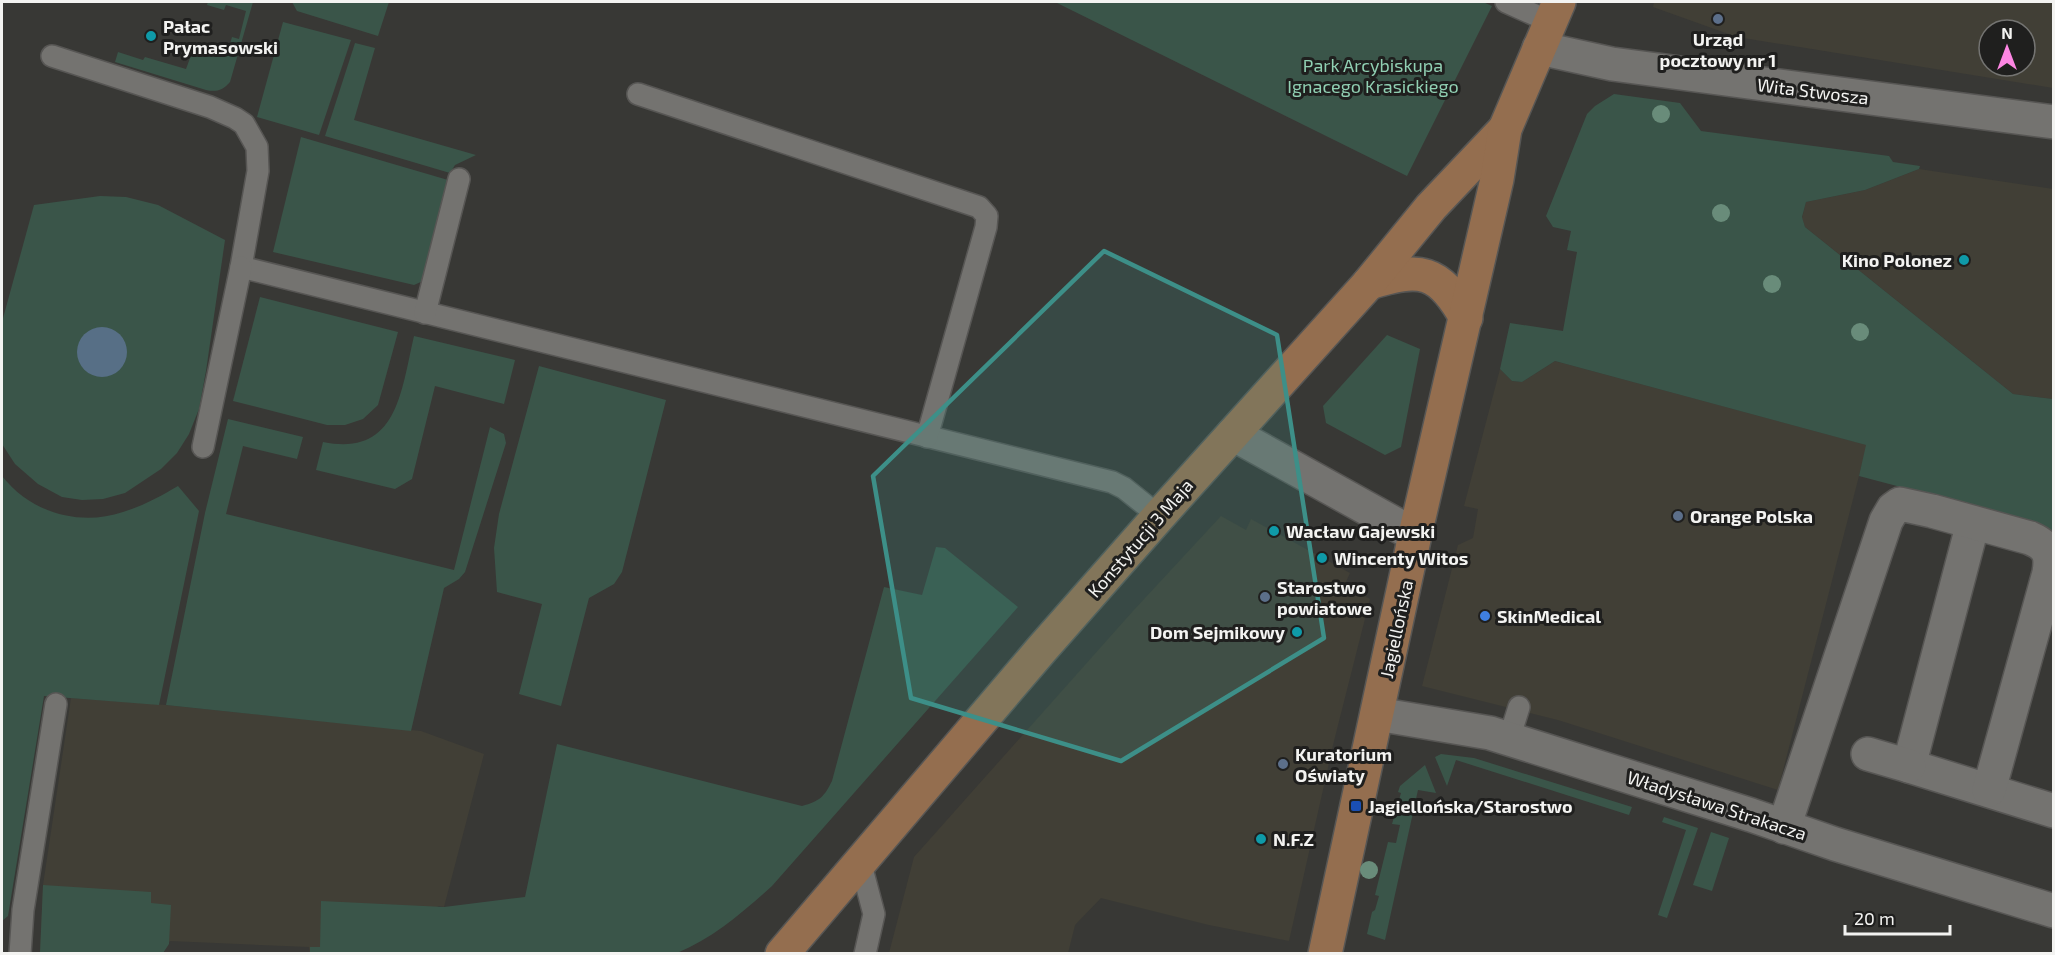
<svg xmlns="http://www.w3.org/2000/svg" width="2055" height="955" font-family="'Exo 2',sans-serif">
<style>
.built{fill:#413f36;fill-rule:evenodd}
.green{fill:#3a5549}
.water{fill:#576f86}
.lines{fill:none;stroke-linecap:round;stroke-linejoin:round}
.lane-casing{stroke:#575654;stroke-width:24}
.street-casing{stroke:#575654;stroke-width:36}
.secondary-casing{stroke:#575654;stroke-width:36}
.lane{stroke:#747370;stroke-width:21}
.street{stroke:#747370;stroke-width:33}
.secondary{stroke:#946e4f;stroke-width:33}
.tree{fill:#698c7a}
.marked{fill:#3d8f88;fill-opacity:0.2;stroke:#3d8f88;stroke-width:4.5;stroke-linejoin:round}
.service-dot{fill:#5c6f8a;stroke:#1f1f1e;stroke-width:2}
.culture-dot{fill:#0f9aa8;stroke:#1f1f1e;stroke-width:2}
.shop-dot{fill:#3f7fe0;stroke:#1f1f1e;stroke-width:2}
.transit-dot{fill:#1a4fb4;stroke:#1f1f1e;stroke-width:2}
.labels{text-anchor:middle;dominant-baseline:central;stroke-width:6;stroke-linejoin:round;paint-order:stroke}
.poi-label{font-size:18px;font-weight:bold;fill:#f3f3f1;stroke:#1f1f1e;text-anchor:start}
.park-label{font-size:18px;fill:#91d0b3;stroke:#1f1f1e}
.street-label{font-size:18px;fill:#f3f3f1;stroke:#1f1f1e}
</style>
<rect width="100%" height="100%" fill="#383835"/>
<g class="built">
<path d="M1654,2h399v86l-316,-51 -84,-30zM1989,30h36v36h-36z"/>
<polygon points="1919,169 2053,189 2053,399 2013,394 1805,227 1802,218 1806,202 1865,190"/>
<polygon points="1555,361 1867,445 1778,790 1558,720 1422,686 1458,545 1473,538 1478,509 1464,506 1500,369 1512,381 1522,382"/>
<polygon points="1221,516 1246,530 1251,519 1350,573 1345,584 1370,599 1334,741 1289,941 1209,925 1101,898 1075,925 1068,953 889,953 914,857 1133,611"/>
<polygon points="71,698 166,705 421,731 484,754 444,907 439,906 310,954 309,947 170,941 163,953 40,954 43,885"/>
</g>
<g class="green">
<path d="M208,2h45l-23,80c-8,9 -14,10 -24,8l-91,-28 3,-10 25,8 2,-3 41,12 7,-19 24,7 11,-6 4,-14 7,2 7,-28 -20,-6 -2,5 -17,-5z"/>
<polygon points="292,2 389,2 378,36 297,11"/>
<polygon points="1055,2 1483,2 1492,6 1407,176"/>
<polygon points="283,22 351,40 319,135 257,117"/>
<polygon points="355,43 375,48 354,120 476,155 455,165 450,173 325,136"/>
<polygon points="1614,94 1680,103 1701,131 1889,156 1893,162 1920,166 1919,169 1865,190 1806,202 1802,217 1805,227 2013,394 2053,399 2053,532 1946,499 1859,476 1866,445 1555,361 1522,382 1512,381 1500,369 1510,323 1563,331 1577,252 1567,250 1571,231 1553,227 1546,216 1587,114 1595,106"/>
<polygon points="301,137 448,180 423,281 414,285 273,252"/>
<polygon points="100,196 126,197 158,205 225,240 206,371 199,409 189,434 177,453 161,469 125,493 103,499 82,500 62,497 38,484 15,464 2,444 2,322 34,205"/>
<polygon points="260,297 398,332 378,405 363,419 345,425 327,425 233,401"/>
<polygon points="1387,335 1420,349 1401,447 1385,455 1326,423 1323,406"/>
<path d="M414,336l101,24 -11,44 -69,-18 -23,93 -17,10 -79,-19 7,-28c75,15 78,-51 91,-106z"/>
<polygon points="539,366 666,400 622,572 614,584 589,598 561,706 519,694 542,604 497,592 494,548 499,514"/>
<polygon points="228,419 303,437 297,459 243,446 226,514 454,570 490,427 504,434 506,443 465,572 459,579 444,588 411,731 166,705 205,513"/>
<path d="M2,476c28,36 77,51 121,36 20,-6 38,-16 55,-26l21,25 -40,194 -115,-9 -36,220 -6,5z"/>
<path d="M936,547l9,1 73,59 -246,279c-29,26 -59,52 -95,67h-367v-6h10l1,-46 123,6 81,-10 32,-153 245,62c18,-5 22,-9 30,-25l52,-194 38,8z"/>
<polygon points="1441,754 1474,758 1632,807 1629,815 1456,760 1447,786 1435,757"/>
<polygon points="1425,765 1436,793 1418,790 1385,940 1367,934 1372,912 1375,910 1379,896 1375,895 1388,842 1396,843 1400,825 1392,824 1401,793 1398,792 1400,786"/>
<polygon points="1664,817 1698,828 1667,918 1658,915 1686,830 1662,822"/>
<polygon points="1711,832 1729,838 1712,891 1693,885"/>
<polygon points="43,885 151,892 151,903 171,905 169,944 163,953 40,953"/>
</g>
<circle class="water" cx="102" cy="352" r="25"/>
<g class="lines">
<g class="lane-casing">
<g id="lane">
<polyline points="1506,2 1551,22"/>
<polyline points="52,56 210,107 235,118 244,124 257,147 258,171 241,267 1112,482 1124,488 1159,516"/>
<polyline points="638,94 979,207 987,216 986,227 927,437"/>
<polyline points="425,313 459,179"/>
<polyline points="203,447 241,267"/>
<polyline points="1509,739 1519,707"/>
<polyline points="860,861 874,914 865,954"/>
<polyline points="20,954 23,910 56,704"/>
</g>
</g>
<g class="street-casing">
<g id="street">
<polyline points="1539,48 1612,64 2054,122"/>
<polyline points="1233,434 1415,535"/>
<polyline points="1973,523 1909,766 2054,811"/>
<polyline points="1377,714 1490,733 1751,815 1835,844 2054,911"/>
<polyline points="1868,754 1909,766"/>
<path d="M1784,827l102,-306 7,-12 7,-5 32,7 98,27c18,8 22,15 19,35l-60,217"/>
</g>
</g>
<g class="secondary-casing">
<g id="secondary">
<path d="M1369,283c51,-16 70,-14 97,35"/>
<polyline points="782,954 1041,650 1159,516 1369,283 1431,207 1505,129"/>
<polyline points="1325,954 1415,535 1497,179 1505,129 1559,2"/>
</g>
</g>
<use href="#lane" class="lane"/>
<use href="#street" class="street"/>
<use href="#secondary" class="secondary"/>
</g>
<g class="tree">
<circle cx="1661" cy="114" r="9"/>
<circle cx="1721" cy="213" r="9"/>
<circle cx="1772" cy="284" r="9"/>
<circle cx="1860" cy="332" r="9"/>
<circle cx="1369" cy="870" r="9"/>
</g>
<path class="marked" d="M1104,251l173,84 47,303 -203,123 -210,-63 -38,-222z"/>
<g class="service-dot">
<circle cx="1718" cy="19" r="6"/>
<circle cx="1678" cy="516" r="6"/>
<circle cx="1265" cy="597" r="6"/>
<circle cx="1283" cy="764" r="6"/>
</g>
<g class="culture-dot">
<circle cx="151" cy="36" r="6"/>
<circle cx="1964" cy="260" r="6"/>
<circle cx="1274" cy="531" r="6"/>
<circle cx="1322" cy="558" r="6"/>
<circle cx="1297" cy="632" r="6"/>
<circle cx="1261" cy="839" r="6"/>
</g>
<circle class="shop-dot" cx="1485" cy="616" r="6"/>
<rect class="transit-dot" x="1350" y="800" width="12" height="12" rx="3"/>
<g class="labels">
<g class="poi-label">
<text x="163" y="26">Pałac<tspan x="163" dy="21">Prymasowski</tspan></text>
<text x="1718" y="39" text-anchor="middle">Urząd<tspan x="1718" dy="21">pocztowy nr 1</tspan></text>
<text x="1952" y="260" text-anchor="end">Kino Polonez</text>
<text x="1690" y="516">Orange Polska</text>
<text x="1286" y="531">Wacław Gajewski</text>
<text x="1334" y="558">Wincenty Witos</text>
<text x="1277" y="587">Starostwo<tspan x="1277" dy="21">powiatowe</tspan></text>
<text x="1497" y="616">SkinMedical</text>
<text x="1285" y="632" text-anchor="end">Dom Sejmikowy</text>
<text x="1295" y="754">Kuratorium<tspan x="1295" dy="21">Oświaty</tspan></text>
<text x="1368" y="806">Jagiellońska/Starostwo</text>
<text x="1273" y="839">N.F.Z</text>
</g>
<g class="park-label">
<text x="1373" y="65">Park Arcybiskupa<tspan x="1373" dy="21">Ignacego Krasickiego</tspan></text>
</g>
<g class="street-label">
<text transform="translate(1813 91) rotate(7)">Wita Stwosza</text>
<text transform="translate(1140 538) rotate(-49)">Konstytucji 3 Maja</text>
<text transform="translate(1396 629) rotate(-78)">Jagiellońska</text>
<text transform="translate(1717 805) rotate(18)">Władysława Strakacza</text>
</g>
</g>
<rect width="2055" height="955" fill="none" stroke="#f3f3f1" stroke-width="6"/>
<g transform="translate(2007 48)"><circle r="28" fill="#1f1f1e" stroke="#747472" stroke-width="1.5"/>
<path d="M0-4.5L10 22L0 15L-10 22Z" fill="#fd86e3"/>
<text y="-9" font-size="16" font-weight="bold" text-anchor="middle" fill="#f3f3f1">N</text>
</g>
<path d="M1845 925v9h105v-9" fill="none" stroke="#f3f3f1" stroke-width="3"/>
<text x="1854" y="925" font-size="18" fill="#f3f3f1" stroke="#1f1f1e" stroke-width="4.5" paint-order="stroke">20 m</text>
</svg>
